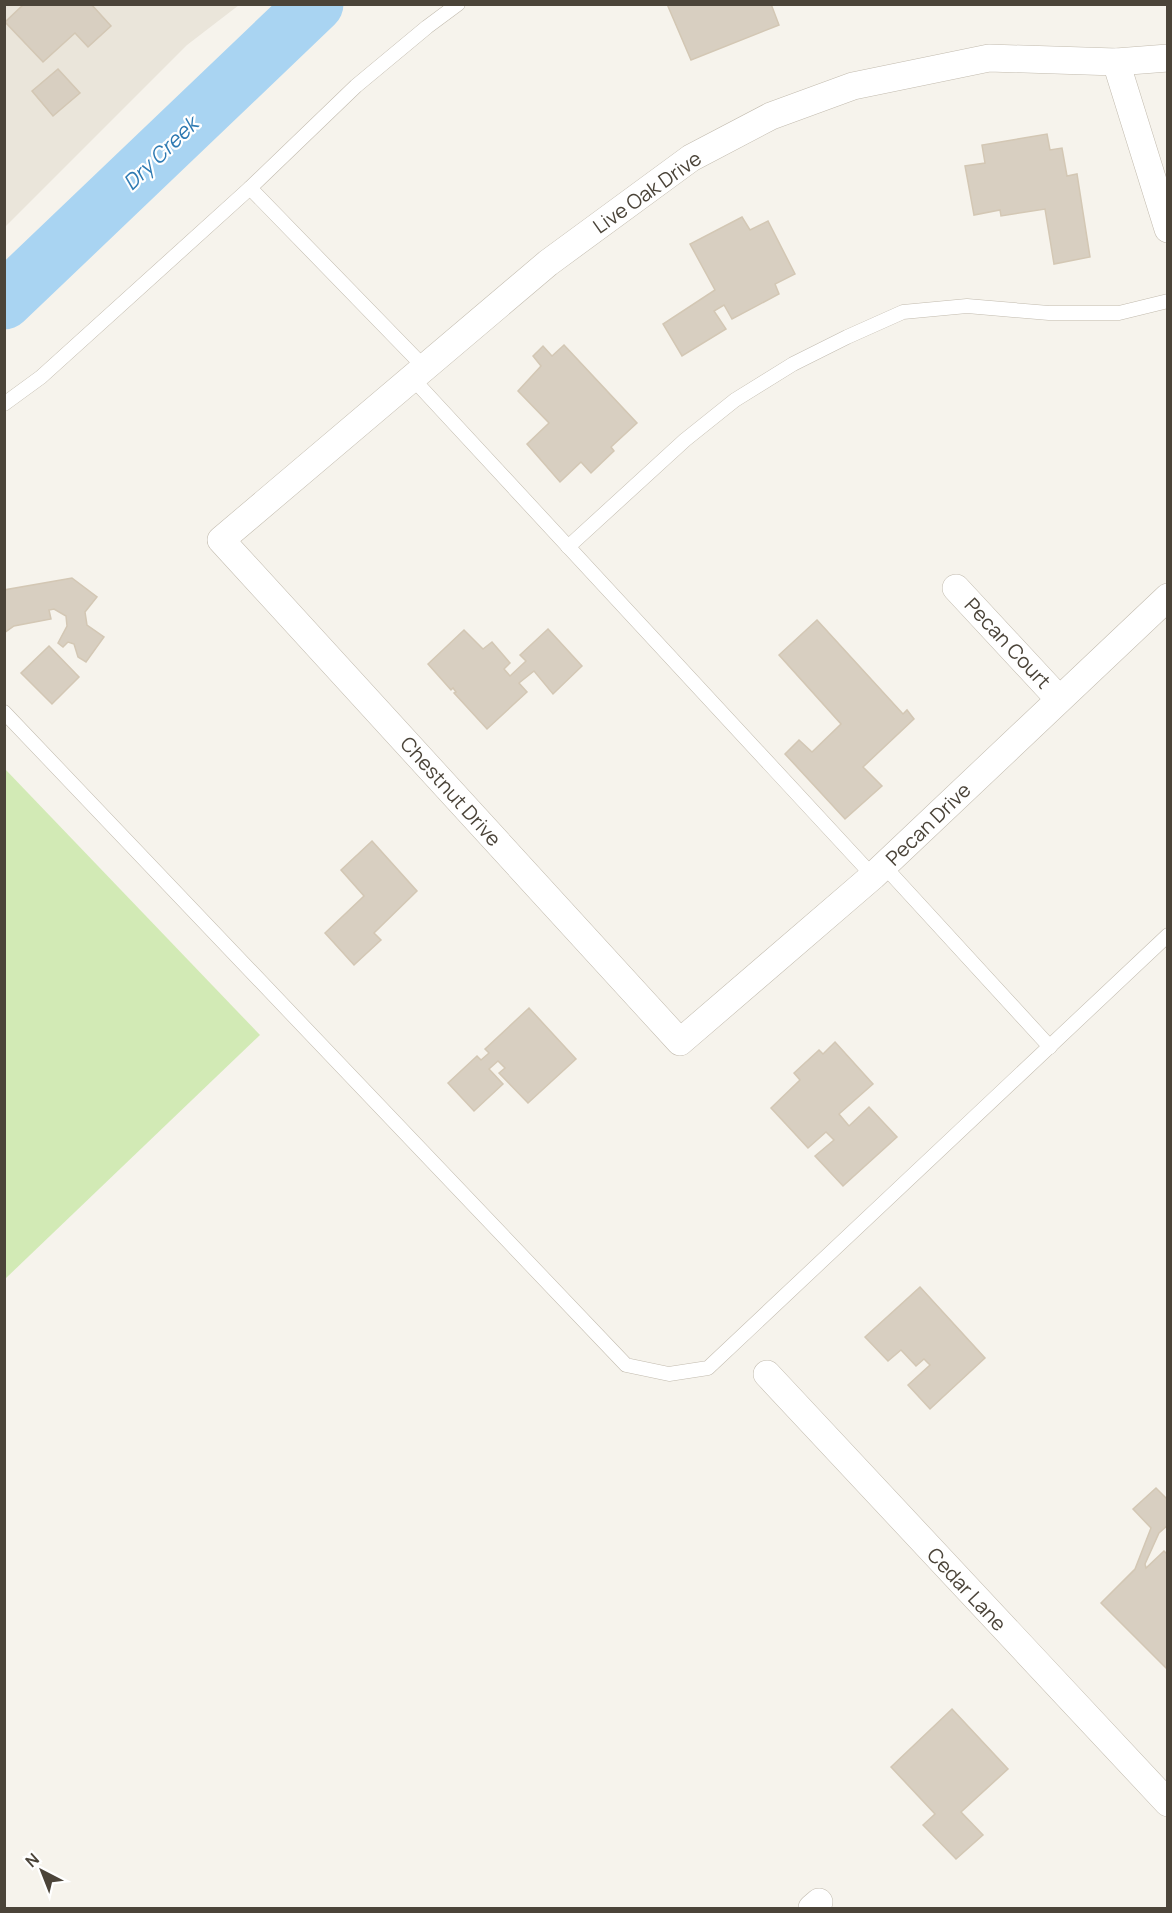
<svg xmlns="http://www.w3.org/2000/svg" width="1172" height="1913" font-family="Manrope,sans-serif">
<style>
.residential{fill:#eae5da}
.green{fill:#d2eab5}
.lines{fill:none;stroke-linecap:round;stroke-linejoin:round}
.river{stroke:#a9d4f2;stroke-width:57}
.building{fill:#d8cfc1;stroke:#d3c7b4;stroke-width:1.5}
.service-casing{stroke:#c2bbae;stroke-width:15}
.minor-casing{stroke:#c2bbae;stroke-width:28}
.service{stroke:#fff;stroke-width:14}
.minor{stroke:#fff;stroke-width:27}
.labels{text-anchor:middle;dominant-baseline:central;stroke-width:4.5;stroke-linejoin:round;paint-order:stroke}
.street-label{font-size:20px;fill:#4b4439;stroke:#fff}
.water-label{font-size:21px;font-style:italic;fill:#2e7ab2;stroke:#fff}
</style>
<rect width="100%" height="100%" fill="#f6f3ec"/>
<polygon class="residential" points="5,5 239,5 187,45 5,227"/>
<polygon class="green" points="5,769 260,1035 5,1279"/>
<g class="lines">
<polyline class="river" points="4,301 315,4"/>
</g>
<g class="building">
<polygon points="24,4 91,4 111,26 88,47 75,33 43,62 5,22"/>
<polygon points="667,4 771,4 779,25 691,60"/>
<polygon points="58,69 80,93 53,116 32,91"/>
<polygon points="1047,134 1050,150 1062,148 1067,176 1077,174 1090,257 1054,264 1045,209 1001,216 1000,210 974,215 965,166 985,163 982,145"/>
<polygon points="742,217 750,230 768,221 795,274 775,284 779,294 732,319 724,305 714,311 726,329 682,356 663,324 715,290 690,244"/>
<polygon points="564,345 637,423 611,447 614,451 591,473 581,462 560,482 527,444 549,423 518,391 541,366 533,356 543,346 552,356"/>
<polygon points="72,578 97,597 85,612 87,625 104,637 86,662 78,657 74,644 68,642 63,647 58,643 67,626 66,616 54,609 49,610 51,619 14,626 4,633 4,590"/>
<polygon points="817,620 903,714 907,710 914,719 863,767 882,786 845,819 785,754 799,740 812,752 841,724 779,655"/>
<polygon points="548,629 582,666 553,694 534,671 519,683 527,692 487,729 454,693 456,692 453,688 451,690 428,664 464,630 483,649 492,642 510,663 504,669 510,676 526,661 520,655"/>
<polygon points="49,646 79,677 52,704 21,673"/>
<polygon points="372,841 417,891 374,933 381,940 354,965 325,933 364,896 341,870"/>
<polygon points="529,1008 576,1059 528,1103 499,1073 505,1068 498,1061 489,1069 503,1084 474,1111 448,1083 477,1056 481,1060 489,1053 485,1049"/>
<polygon points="835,1042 873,1084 839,1114 849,1126 869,1107 897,1137 843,1186 815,1156 834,1140 826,1132 808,1148 771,1108 800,1080 794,1073 819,1050 823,1054"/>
<polygon points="920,1287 985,1358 930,1409 908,1385 930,1365 924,1359 916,1366 901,1350 888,1361 865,1337"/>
<polygon points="1156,1488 1168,1500 1168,1525 1159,1533 1145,1564 1146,1568 1164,1551 1168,1555 1168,1670 1101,1603 1135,1569 1151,1528 1133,1509"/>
<polygon points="952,1709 1008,1769 961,1812 983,1835 956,1859 923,1825 935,1814 891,1767"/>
</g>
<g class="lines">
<g class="service-casing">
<g id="service">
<polyline points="250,188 425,368"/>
<polyline points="413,379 873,876"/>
<polyline points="4,404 41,377 250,188 356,86 427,27 458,4"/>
<polyline points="568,547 685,440 735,400 793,364 847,337 903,312 967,306 1049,313 1119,313 1168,301"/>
<polyline points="4,712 626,1365 669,1374 708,1368 1168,935"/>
<polyline points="884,866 1050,1047"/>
</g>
</g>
<g class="minor-casing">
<g id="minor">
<polyline points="1168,58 1116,62 989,58 853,86 771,116 691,158 548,263 221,540 680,1042 873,876 1168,597"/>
<polyline points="1116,62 1168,229"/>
<polyline points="956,588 1059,699"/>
<polyline points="767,1374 1168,1803"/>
<polyline points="812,1908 819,1902"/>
</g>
</g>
<use href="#service" class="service"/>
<use href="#minor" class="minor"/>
</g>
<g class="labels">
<g class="street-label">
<text transform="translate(647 192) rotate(-35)">Live Oak Drive</text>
<text transform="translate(1008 643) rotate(47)">Pecan Court</text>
<text transform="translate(451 791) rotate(48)">Chestnut Drive</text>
<text transform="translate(928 824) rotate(-44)">Pecan Drive</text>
<text transform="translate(967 1589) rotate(47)">Cedar Lane</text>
</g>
<g class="water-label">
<text transform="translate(160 153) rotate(-44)">Dry Creek</text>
</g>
</g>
<rect width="1172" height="1913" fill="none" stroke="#4b4439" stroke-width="12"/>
<g transform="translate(42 1871) rotate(318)" stroke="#ffffff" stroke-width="4.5" paint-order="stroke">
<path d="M0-4.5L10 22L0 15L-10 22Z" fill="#4b4439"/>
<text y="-9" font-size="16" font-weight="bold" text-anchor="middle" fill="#4b4439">N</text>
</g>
</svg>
